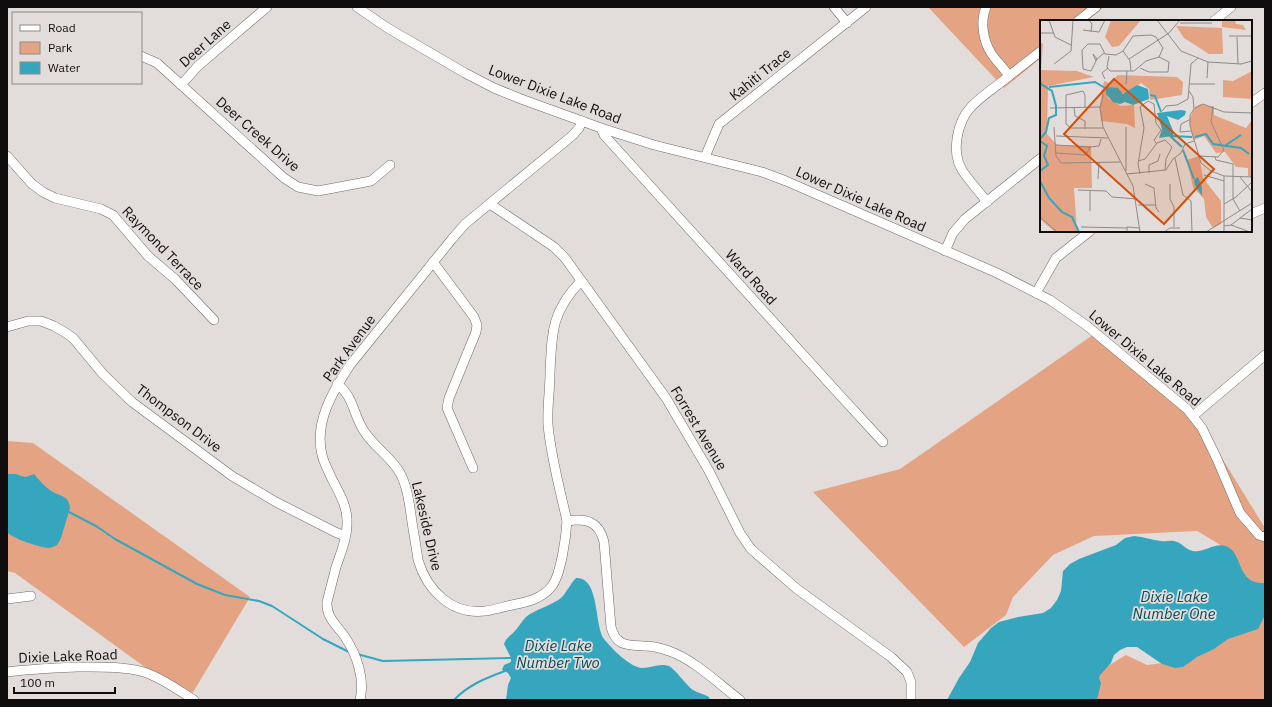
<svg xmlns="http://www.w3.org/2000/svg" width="1272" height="707" font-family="'IBM Plex Sans',sans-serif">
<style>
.green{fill:#e4a483}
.water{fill:#36a6bf}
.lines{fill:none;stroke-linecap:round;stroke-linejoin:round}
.stream{stroke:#36a6bf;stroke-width:2}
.minor-casing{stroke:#6f6a68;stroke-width:10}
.minor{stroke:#fff;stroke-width:9}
.labels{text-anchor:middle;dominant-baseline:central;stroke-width:3.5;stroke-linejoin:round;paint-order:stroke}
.street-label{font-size:14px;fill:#0f0d0d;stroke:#e2dddb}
.water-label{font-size:15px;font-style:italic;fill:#064957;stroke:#e2dddb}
.inset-river{fill:none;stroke:#36a6bf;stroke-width:2}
.inset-road{fill:none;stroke:#8e8a89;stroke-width:1}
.view{fill:#d2510c;fill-opacity:0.15;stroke:#d2510c;stroke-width:2}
.inset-edge{fill:none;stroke:#0f0d0d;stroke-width:2}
</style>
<rect width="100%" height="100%" fill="#e2dddb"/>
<g class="green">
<polygon points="928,7 1104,7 1087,21 1041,21 1041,58 1004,88"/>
<polygon points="1100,330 1199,421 1265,528 1265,700 1088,700 1090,687 1103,669 1126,655 1147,665 1178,661 1224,547 1197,531 1094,536 1053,555 1013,597 1006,615 964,647 813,492 900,469"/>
<polygon points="7,441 33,443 250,597 189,699 15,573 7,571"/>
</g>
<g class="water">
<path d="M7,474h9l5,2 5,1 8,-3c5,6 10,12 16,16 9,7 19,4 20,18l-9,30 -4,7c-3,1 -6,3 -9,3 -9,-1 -35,-9 -41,-16z"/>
<path d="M1134,536c10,1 18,4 27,5 4,1 9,-1 13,0 7,1 12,9 19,10 12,2 23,-10 35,-4 15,8 9,38 37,36v32l-7,14 -30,10 -14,10 -17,8 -14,10 -8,1 -13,-4 -25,-17h-10l-7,3 -6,5 -3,8 -11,12 -1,3 2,5 -4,17h-150l12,-22 11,-16 8,-19 13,-15 8,-6 19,-5 25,-4 8,-5 6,-8 4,-9 2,-20 7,-7 9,-5 37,-14 9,-7z"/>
<path d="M576,578c24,-1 18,47 28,61 7,9 27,29 38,29 10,0 17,-5 27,-2 6,3 18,20 24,24 5,3 11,4 16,7l1,3h-204l2,-15 3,-7 -3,-5 -6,-3 2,-5 7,-3v-4l-7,-14c2,-6 5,-7 10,-12 5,-5 9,-14 16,-18 10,-6 22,-9 31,-16 6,-6 9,-14 15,-20z"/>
</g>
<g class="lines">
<g class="stream">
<polyline points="69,512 96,526 115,539 197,584 225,595 259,601 272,606 323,639 349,652"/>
<polyline points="357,654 383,661 511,658"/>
<path d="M454,700c14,-15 32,-22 51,-29"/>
</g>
<g class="minor-casing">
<g id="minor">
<polyline points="357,7 386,27 465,73 494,88 521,99 601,128 654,145 762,172 786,181 997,273 1050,300 1086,325 1187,409 1202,428 1217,459 1240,513 1259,535 1265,537"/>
<polyline points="834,7 847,23"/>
<path d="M986,7c-6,15 -3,33 5,46 5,8 13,15 18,23 -12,10 -29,21 -38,31 -14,15 -20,45 -9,63 7,11 17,21 25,32"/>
<polyline points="1078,21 1096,7"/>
<polyline points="1214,21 1231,7"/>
<polyline points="141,56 157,63 284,178 298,187 318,191 371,181 390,165"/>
<polyline points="1009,76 1041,51"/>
<polyline points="181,85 198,66 267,7"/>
<polyline points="1251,103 1265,93"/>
<polyline points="601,128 604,135 837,392 883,442"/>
<polyline points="7,156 32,184 43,192 55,198 101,209 113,215 148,256 175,279 214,320"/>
<polyline points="705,157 719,124 866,7"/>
<polyline points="490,204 554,247 565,258 666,398 709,471 740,533 751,549 797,589 891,657 907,672 911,682 911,700"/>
<polyline points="1251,214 1265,208"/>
<polyline points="945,251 953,233 965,219 1041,158"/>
<polyline points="433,262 474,317 477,325 476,332 449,398 447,408 473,468"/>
<polyline points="1036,293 1056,258 1090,231"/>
<polyline points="7,327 28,321 41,321 54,326 66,333 73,338 103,374 132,402 232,476 276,502 335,532 345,536"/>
<path d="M337,384c17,12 16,31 27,47 10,16 27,26 36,42 7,13 9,28 11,42 2,15 5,30 7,45 9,30 33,55 67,51 9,-1 18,-4 27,-6 15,-3 30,-6 40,-19 9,-12 14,-49 15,-65 -7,-31 -16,-64 -19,-96 -1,-17 2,-35 2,-52 2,-40 1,-61 31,-92"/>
<polyline points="1193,416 1265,355"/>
<path d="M567,521c19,-3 32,0 37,21l7,85c5,19 16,18 33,19 9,0 17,2 25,5 24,8 50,33 71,49"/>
<polyline points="7,599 31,596"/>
<path d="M7,672c23,-3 46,-4 70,-5 23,0 45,-1 67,5 18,6 34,18 50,28"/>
<path d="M360,700c5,-21 -3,-45 -15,-63 -8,-12 -19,-19 -18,-35 3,-12 6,-23 9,-35 5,-15 12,-31 11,-47 0,-15 -9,-29 -16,-43 -3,-7 -7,-14 -9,-22 -8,-33 11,-64 28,-90l102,-126 13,-15 108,-89 6,-7 3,-7"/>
</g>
</g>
<use href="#minor" class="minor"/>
</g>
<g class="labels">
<g class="street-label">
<text transform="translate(205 43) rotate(-42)">Deer Lane</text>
<text transform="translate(760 74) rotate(-39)">Kahiti Trace</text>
<text transform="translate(555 94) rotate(21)">Lower Dixie Lake Road</text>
<text transform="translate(258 134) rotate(41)">Deer Creek Drive</text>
<text transform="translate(861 199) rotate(24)">Lower Dixie Lake Road</text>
<text transform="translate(163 248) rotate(46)">Raymond Terrace</text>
<text transform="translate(751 277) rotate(48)">Ward Road</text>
<text transform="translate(349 348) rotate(-54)">Park Avenue</text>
<text transform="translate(1145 358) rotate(40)">Lower Dixie Lake Road</text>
<text transform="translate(179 418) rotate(37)">Thompson Drive</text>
<text transform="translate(699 428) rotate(59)">Forrest Avenue</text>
<text transform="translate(427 526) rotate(77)">Lakeside Drive</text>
<text transform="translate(68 656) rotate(-2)">Dixie Lake Road</text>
</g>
<g class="water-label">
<text x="1174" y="596">Dixie Lake<tspan x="1174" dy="17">Number One</tspan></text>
<text x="558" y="645">Dixie Lake<tspan x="558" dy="17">Number Two</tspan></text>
</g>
</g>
<g transform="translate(1040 20)">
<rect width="212" height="212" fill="#e2dddb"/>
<path d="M71,0h30l-22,26 -7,1 -7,-10zM182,0h13l1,4 7,1 3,5 -24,-3zM136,6l46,2 1,26h-14l-25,-16zM0,22l3,2 -2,26 36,1 17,6 -46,9 -1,48 10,11 34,1 1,42h-18l3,44h-22l-15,-13zM212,51v28l-29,-2v-17l10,1zM78,55l59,2 6,5 -1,13 -32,5 -1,-11 -8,-6 -14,10h-5l-4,-4 -11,6 1,3 13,8 13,-1 1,23 -8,-4 -26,-3 -1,-14 4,-26 5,2zM161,84l13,3v8l32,13 6,-8v57l-4,-1v-8l-12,-1 -11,-15 -9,1 -12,-17 -11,4 -4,-20 6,-13zM159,136l4,22 18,23v23l-8,4 -7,-11 -2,-18 -11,-12 -6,-27z" fill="#e4a483"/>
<path d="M97,65l11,4 1,10 -16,6 -8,-3 -5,2 -7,-2 -7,-8v-7l12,1 5,6zM141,90l5,1 -1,4 -7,5 -11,-4 7,17 -2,3 -13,2 3,-9 -5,-16zM158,157l4,10v9l-7,-11 -1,-5z" fill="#36a6bf"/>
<path class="inset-river" d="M0,60l1,4 11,7 4,15v9l-7,3 -3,14 -6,7M9,67l46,-5 10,6M110,75l5,1 6,16M130,116l12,11M132,116l20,1M155,117l11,-3 7,10 28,4 8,6M0,121l7,5 -3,10 4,9 -8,6M186,125l15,-10M143,130l11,29M0,161l9,17 13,14 10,5 7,15"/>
<path class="inset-road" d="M9,0l6,17 16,8M49,0l3,4 -1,8M117,0l24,31 27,11 33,2 11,-3M140,3h32M43,10l16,2 6,-12M0,13h13M189,16h23M197,17l1,27M83,31l7,10 1,10M64,33l-7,6 -6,12 -8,-2 -1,-19 6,-6h12l5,10 11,1 7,-4 10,-15 18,-1 5,2 7,11 -4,9 -13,4 -12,10h-24l-3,-4 2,-11M89,39l40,-26 11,-13M56,41l-3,-7 4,5M14,44l17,-13 2,-31M100,48l9,4h19l1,-10 -10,-5M167,58l1,-16M65,59l-3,-6 6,-5M86,64l1,-13M150,64h25M62,70l1,6 -3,12 3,19 30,59 7,46M149,71l4,6 1,12 -4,6v11l11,37 10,8 13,5 28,1M34,87l1,9 10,5v8M45,87v-12l-2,-4 -17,4v29l5,4h32M10,88l50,-1M155,88l8,-4 21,8 28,1M122,91l4,-5 11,-1 11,-6 3,-35 7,-6M149,100l-8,4 -1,8 11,-1M14,107l2,29 5,7 59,-1M86,107v44M16,116l52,2M16,125l34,2M16,133l30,2 4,-8 9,-1 2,-7M158,136l20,1 6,-7 -13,-28 2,-16M175,137l1,3 17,4v35l7,12M135,138l8,37 8,6 1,31M98,141l7,-2 12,-16 8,-3 7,7 -6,12 -1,11M109,153v-8l9,-4 2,-7M87,154l39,-4 7,-11 8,-6 4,-9 9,-3M100,154l-2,-10 6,-36 -4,-21 8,-6 6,3 2,19 5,7 -7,10 2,3M164,155l20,6M200,157l12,15M58,159l1,-16M105,164l9,4 2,20 3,4M130,164v15l4,8v20M38,170l28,1 6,6 25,2M50,170v21M184,184l12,-7 16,-15M98,185h18M0,197l17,15M200,198l12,2M191,205l19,7M184,206l7,-1 21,-16M41,207l46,1M87,212v-5l13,1M124,212l6,-4h10M166,212l46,-29M184,212v-56"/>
<path class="view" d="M74,59l100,90 -50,55 -100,-90z"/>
<rect width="212" height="212" class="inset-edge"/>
</g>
<rect width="1272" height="707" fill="none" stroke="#0f0d0d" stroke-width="16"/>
<rect x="12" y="12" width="130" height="72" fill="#e2dddb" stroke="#8e8a89"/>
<rect x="20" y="25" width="20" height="6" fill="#ffffff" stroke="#8e8a89"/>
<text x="48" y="32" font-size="12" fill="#0f0d0d">Road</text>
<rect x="20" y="42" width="20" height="12" fill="#e4a483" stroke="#8e8a89"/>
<text x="48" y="52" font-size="12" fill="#0f0d0d">Park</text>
<rect x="20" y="62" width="20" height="12" fill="#36a6bf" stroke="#8e8a89"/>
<text x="48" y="72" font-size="12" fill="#0f0d0d">Water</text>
<path d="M14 687v6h101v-6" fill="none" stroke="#0f0d0d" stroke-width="2"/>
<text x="20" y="687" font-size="12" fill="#0f0d0d" stroke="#e2dddb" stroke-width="3" paint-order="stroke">100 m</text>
</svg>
